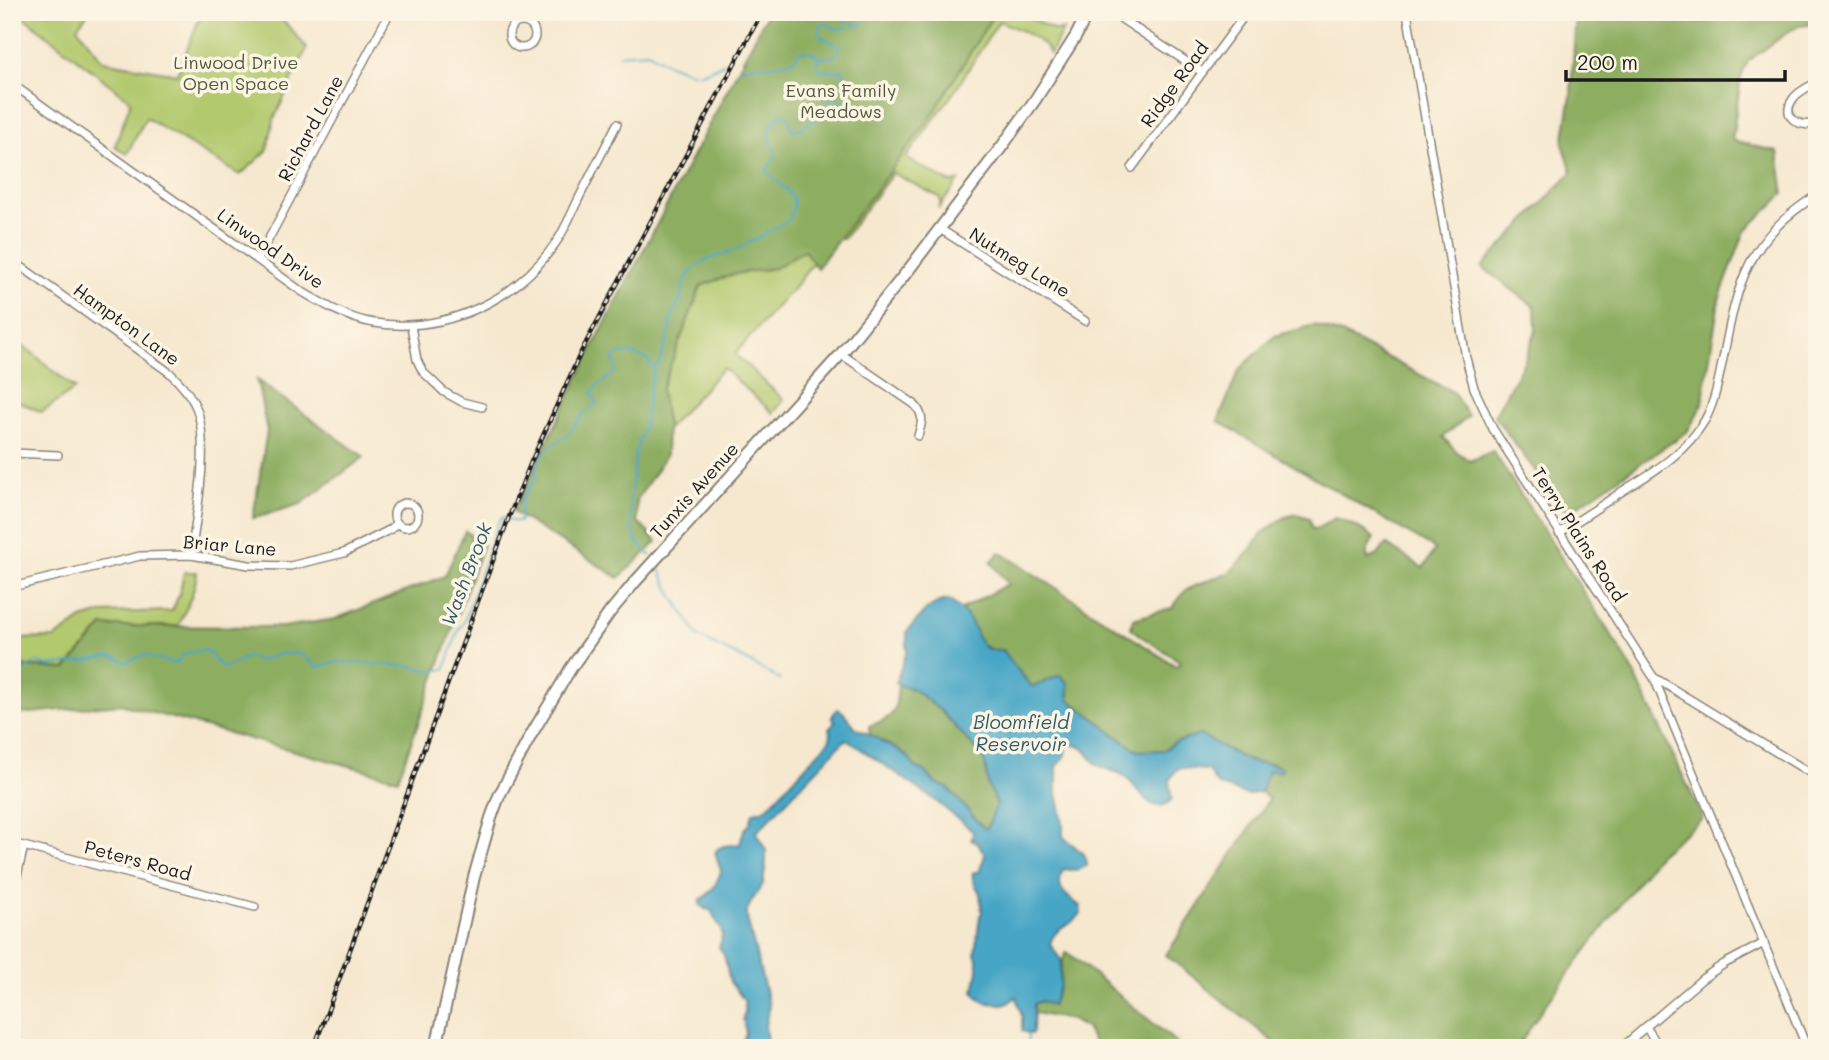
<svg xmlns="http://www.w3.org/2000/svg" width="1829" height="1060" font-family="Mali,sans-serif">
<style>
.green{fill:#b2c96e;stroke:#677245;stroke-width:2}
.forest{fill:#8dad61;stroke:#54643e;stroke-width:2}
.water{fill:#47a6c6;stroke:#326171;stroke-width:2}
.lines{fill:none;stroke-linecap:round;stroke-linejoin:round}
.stream{stroke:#47a6c6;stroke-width:2}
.street-casing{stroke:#898276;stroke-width:10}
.secondary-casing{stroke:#898276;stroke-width:14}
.street{stroke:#fff;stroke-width:7}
.secondary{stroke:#fff;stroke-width:10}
.rail-casing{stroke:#1c1c1c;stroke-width:4.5}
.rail{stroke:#fcf5e5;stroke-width:2;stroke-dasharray:5;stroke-linecap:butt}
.labels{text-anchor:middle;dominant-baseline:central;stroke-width:7;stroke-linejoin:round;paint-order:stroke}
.park-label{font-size:18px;fill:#505939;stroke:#fcf5e5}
.street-label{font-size:18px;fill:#1c1c1c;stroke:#fcf5e5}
.water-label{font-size:19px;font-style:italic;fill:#2f5a68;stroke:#fcf5e5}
</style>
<rect width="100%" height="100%" fill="#fcf5e5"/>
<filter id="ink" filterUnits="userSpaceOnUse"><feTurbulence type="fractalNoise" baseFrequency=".0143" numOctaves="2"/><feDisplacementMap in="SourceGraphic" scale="14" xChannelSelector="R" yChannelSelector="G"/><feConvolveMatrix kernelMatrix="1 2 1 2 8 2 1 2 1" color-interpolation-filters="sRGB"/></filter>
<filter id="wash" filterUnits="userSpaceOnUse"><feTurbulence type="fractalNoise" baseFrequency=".00686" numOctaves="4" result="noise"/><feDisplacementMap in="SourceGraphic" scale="28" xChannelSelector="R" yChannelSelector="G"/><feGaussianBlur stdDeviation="1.57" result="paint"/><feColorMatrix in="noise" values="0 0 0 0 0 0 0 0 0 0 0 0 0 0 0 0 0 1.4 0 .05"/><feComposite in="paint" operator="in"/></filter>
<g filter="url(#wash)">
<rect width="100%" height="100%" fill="#f6e8cf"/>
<g class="green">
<polygon points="17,12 89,12 77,27 103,61 177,74 202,12 276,12 307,48 274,119 267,151 240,175 146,118 127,154 115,146 131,101"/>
<path d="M791,12h228l36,19 8,-1 -13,24c-5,-15 -37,-27 -51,-33l-45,71 -48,66 45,25 8,-2 -21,28 3,-7 -2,-5 -46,-24 -50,66 -8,-5 -44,58 -5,4 -51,58 49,46 -11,13 -50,-45 -116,127z"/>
<polygon points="12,340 30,351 75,389 42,412 12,399"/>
<path d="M184,572h13c-2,20 -11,37 -19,54h-75l-37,43 -54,-3v-27l43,-1 27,-19 20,-6 70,-2 8,-18z"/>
</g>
<g class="forest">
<polygon points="768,12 995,12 932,116 817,268 804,250 775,268 734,274 701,286 661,390 667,427 666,455 637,500 637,521 657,542 619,578 513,512 598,337"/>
<polygon points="1576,12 1817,12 1817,24 1797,26 1748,61 1741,77 1732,140 1778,152 1784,194 1745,231 1719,300 1702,405 1687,432 1567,513 1494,416 1524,362 1536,330 1535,307 1482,267 1572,172 1563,144 1571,95"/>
<path d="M1314,325l30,10 109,57 15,24 -25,21 14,15 13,9 23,-10 137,214 73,153 -45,37 -115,153 -26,40h-236l-115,-93 103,-156 -8,-7 6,-20 5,-2 2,-6 -18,-1 -12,-4 -16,-10 -54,-6 -10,7 -25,1 -16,-10 -33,-26 -21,-15v-8l-23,-11 -8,5h-7l-29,-36c-33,1 -21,-23 -42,-40l48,-26 -17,-22 9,-10 176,114 5,-4 -42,-27 -8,-7 2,-9 39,-11 14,-18 27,-12 16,-5 12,-12 23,-29 21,-15 12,-3 12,4 3,11 6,-1 17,-10c15,5 27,10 39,20 -4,7 -9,14 -6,21l10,-4 8,-11 37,24 12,-19 -217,-128 21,-51 36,-34z"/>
<polygon points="257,380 364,457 301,504 253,518 267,431"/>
<polygon points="465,531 483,544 398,779 120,704 12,715 12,666 66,669 103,626 283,627 335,619 445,576"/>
<path d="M898,685l15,4 28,22 39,43 5,9 3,22 9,19 -10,24h-3l-5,-5 -31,-35 -14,-6 -9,-11 -11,-4 -5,-9 -10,-8 -29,-15 -1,-9c28,-9 26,-13 29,-41z"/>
<path d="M1067,952l116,96h-84l-3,-1 -10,-19 -15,-8 -37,-7v-9l2,-2 5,-1 11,4c3,-7 7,-15 8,-23 2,-13 -1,-18 7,-30z"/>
</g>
<path class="water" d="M948,600c9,5 20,15 24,24 9,18 6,27 30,26l29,36c11,0 19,-8 29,-11l8,8 1,17 21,15 33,26 16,10 25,-1 10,-7 25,-8c17,6 31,18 47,25 11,5 23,2 35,7l1,3 -2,2 -7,-2 -6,2 -6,20 -14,3 -26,-9 -6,-4 -7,-12 -27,-2 -5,2 -7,11 3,19c-21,19 -33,-13 -48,-24 -7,-6 -18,-5 -26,-11 -13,-9 -9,-20 -31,-21l-2,12 -8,11v26l6,30v13c8,10 25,16 24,30 -9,5 -15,4 -24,3 -9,20 3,27 17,37l1,7c-9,15 -25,11 -31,31l11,16 -1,26 -8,19 -11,-4 -7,3 -1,27 -2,3 -9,-3v-15l-6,-19 -9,7c-13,0 -25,1 -33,-12 1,-13 8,-25 1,-38l5,-39 2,-2c-1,-6 -1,-13 -2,-19 -3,-9 -9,-11 -7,-22h6l6,-17 -7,-12 -7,-3 2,-6 -1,-4 -40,-32 -86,-59 -90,94 10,17v13l-3,21 -13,20 -4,10 23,92 -4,20 2,16 -1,6h-27l7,-14 -3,-16 2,-6 -1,-12 -14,-18 -6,-27 -5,-8c8,-17 -2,-22 -8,-37l-6,-1 -5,-5v-4c12,-7 17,-17 21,-29l-6,-19c7,-9 15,-6 25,-8l4,-14 6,-6 3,-12 10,-2 6,-4 60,-65 2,-6 -2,-6 6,-8 -3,-4 4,-7 3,-1 5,4 13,16 21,9 4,4 16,8 11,8 6,9 10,4 9,11 14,6 31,35 5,5h3l1,-2 9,-22 -9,-19 -3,-22 -5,-9 -39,-43 -28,-22 -15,-4 -2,-3 11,-31v-19c11,-13 22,-30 41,-32z"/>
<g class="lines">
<g class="stream">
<polyline points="851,12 852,21 855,26 862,25 868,12"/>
<polyline points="881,12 884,12"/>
<polyline points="619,54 648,52 666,63 693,73 702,73 724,63"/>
<polyline points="740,68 755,65 774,65 794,60 800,51 812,52 820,59"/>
<polyline points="651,556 636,541 632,528 630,500 635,454 644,426 648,396 654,368"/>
<polyline points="657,563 672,595 699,637 753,664 780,680"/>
<path d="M12,676l2,1 22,-15 11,4 34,-4 30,-6 15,6 18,-7 31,9 11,-11 20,-3 13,15 8,2 21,-11 11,5 24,-8 17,1 17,13 20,-5 72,4 24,5 12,-2 14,-40 5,-7 34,-99 5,-6 9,4 7,1c3,-6 1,-10 2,-17 2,-10 9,-19 15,-26v-10l5,-13 11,-11 15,-9 17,-23 13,-10 -5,-9 5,-8 18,-13 1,-6 -3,-7 6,-6 10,-1 18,6 2,5 5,3 5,-3 12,-36 -1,-7 11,-24 4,-16 6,-10 13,-10 36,-13 47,-27c19,-28 -8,-33 -21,-51l8,-10 2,-7c-9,-17 -9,-25 5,-39l7,3 2,8 3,5c18,0 28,-21 38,-34h6l5,7 4,1 5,-4c-6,-9 -8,-18 -7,-30 -8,2 -15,0 -23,1l-4,-8 3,-5 12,-1 7,-5 1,-6 -19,-9 -2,-8 5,-6 16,7 7,-3 -4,-15"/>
<polyline points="1028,1048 1028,1035"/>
</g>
</g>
</g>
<g filter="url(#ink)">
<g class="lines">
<g class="street-casing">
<g id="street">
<polyline points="1111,12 1202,72"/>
<polyline points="1407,12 1466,358 1474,388 1493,429 1654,678 1807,1048"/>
<circle cx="522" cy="35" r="13"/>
<polyline points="530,24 538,12"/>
<path d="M1817,82c-8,5 -19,9 -24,17 -13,18 7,30 24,24"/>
<path d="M12,84l289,207c22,13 47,28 73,32 72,11 145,-23 185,-85 7,-12 13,-25 19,-38 13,-26 26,-51 39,-76"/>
<polyline points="1132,168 1241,20"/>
<polyline points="940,229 1085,321"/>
<polyline points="258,259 390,12"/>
<path d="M12,260l158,113c9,9 18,18 24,30 18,34 2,114 -3,152"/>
<polyline points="411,326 417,360 423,372 444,392 462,402 482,407"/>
<path d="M841,354l73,50c11,12 8,18 4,32"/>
<polyline points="12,453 58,455"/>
<circle cx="406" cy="515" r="12"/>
<path d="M1559,533c21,-14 42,-27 62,-41 32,-20 64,-38 84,-72 11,-20 14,-44 19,-66 14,-75 25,-116 93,-159"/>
<polyline points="12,587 140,556 191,555 249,565 290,566 344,553 391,529 397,523"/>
<polyline points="1655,678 1817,777"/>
<polyline points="12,843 255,907"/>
<polyline points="12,897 24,846"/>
<polyline points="1646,1027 1660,1048"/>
<polyline points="1621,1048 1702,979 1724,964 1764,943"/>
</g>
</g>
<g class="secondary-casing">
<polyline id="secondary" points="436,1048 474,877 491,818 499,796 531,735 571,668 610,612 635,582 841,354 910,268 1003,145 1035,100 1076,36 1088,12"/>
</g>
<use href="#street" class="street"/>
<use href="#secondary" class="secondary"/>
<g class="rail-casing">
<polyline id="rail" points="314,1048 509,517 531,462 581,352 762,12"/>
</g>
<use href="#rail" class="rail"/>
</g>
</g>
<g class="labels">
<g class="park-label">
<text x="236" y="62">Linwood Drive<tspan x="236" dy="21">Open Space</tspan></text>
<text x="841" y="90">Evans Family<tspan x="841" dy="21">Meadows</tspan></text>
</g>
<g class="street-label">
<text transform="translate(1174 84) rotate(-54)">Ridge Road</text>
<text transform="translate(310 128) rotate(-62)">Richard Lane</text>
<text transform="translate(271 248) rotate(35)">Linwood Drive</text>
<text transform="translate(1020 262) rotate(32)">Nutmeg Lane</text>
<text transform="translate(127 324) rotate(36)">Hampton Lane</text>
<text transform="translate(694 490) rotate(-48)">Tunxis Avenue</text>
<text transform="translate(1579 534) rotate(57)">Terry Plains Road</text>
<text transform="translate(230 545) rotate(5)">Briar Lane</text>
<text transform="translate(138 860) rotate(15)">Peters Road</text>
</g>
<g class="water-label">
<text transform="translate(466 574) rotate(-69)">Wash Brook</text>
<text x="1021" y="721">Bloomfield<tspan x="1021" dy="22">Reservoir</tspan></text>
</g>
</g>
<rect width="1829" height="1060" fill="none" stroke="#fcf5e5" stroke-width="42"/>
<path d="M1566 70v10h219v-10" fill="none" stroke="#1c1c1c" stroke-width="3.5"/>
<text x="1577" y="70" font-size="21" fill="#1c1c1c" stroke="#fcf5e5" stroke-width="5" paint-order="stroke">200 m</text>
</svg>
